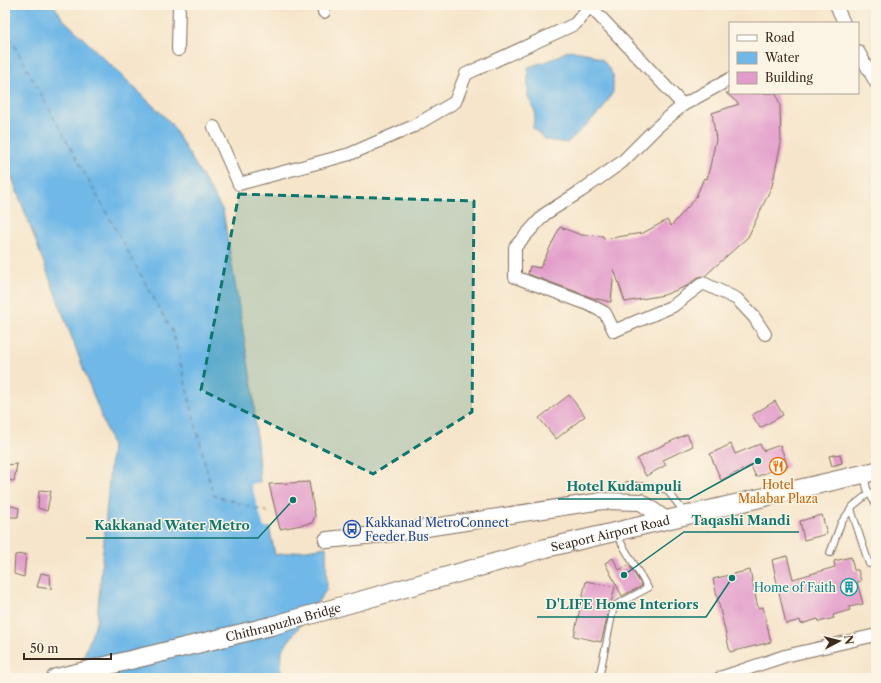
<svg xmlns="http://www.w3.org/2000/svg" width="881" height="683" font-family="'Libre Caslon Text',serif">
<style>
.water{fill:#6fb8e7;stroke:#557182}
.pier{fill:#f6e5cb}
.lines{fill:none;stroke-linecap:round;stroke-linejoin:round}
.ferry{stroke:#4b555a;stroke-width:1;stroke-dasharray:5 4;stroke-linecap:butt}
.building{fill:#e29ccb}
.lane-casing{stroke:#7c6b5b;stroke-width:8}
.street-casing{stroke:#7c6b5b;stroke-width:14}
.secondary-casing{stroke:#7c6b5b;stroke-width:18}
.primary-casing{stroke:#7c6b5b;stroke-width:20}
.lane{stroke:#fff;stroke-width:6}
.street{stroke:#fff;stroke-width:12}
.secondary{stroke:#fff;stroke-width:16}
.primary{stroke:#fff;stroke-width:18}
.marked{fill:#0f766e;fill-opacity:0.2;stroke:#0f766e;stroke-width:3;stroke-dasharray:8 5;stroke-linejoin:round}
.labels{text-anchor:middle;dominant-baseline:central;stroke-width:3;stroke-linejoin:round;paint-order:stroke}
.food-label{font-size:12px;fill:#c56008;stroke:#fcf5e5}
.transit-label{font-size:12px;fill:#164399;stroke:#fcf5e5;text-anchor:start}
.street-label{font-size:12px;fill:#3b2a1e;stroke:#fcf5e5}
.culture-label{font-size:12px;fill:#0d838f;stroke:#fcf5e5;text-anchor:end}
.leader{fill:none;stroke:#0f766e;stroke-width:1.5}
.callout-dot{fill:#0f766e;stroke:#fcf5e5;stroke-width:1.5}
.callout-label{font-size:13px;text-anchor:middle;font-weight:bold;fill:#0f766e;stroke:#fcf5e5;stroke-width:3;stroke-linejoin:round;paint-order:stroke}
</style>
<rect width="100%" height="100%" fill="#fcf5e5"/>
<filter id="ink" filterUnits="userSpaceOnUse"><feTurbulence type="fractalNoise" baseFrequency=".025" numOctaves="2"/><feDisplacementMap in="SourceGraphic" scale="8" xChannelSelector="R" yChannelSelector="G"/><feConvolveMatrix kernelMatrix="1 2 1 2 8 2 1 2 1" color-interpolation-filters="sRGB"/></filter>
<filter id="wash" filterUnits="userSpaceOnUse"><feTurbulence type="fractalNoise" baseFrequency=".012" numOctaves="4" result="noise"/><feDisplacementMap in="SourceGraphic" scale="16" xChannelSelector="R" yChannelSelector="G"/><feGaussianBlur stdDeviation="0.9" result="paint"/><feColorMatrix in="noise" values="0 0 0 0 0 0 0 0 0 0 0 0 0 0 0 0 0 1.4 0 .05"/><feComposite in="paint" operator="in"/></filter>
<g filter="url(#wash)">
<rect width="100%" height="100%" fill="#f6e5cb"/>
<g class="water">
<polygon points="5,5 54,5 62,18 170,122 223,211 253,391 260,482 275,555 326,547 327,589 282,650 281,678 76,678 97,620 112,445 5,159"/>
<polygon points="570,50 590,54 603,60 613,75 613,92 602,110 567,143 546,140 533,128 535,111 528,97 528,67 548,61"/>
</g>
<polygon class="pier" points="262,482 271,527 264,528 251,484"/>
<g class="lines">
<polyline class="ferry" points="5,29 173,333 213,495 268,512"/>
</g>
<g id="blocks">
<g class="building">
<polygon points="726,93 776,93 780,106 781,143 772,186 748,237 708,273 705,276 698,277 687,286 664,295 625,302 614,269 611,302 593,298 528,274 530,266 540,268 560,227 581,235 603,236 604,239 643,233 667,220 671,226 695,199 704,178 707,179 716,140 712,113 739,104"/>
<polygon points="569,395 585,416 556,439 539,418"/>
<polygon points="775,401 783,415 760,428 752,415"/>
<polygon points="687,434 693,446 663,460 666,465 646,476 637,459 657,448"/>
<polygon points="731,444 735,454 760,444 763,451 780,445 788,467 774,472 773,470 756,477 751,466 721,480 710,454"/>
<polygon points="840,454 842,463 832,466 829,456"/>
<polygon points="17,464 14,481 5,480 5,465"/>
<polygon points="309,482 315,516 312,523 280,529 269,484"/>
<polygon points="39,490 51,491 47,511 38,508"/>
<polygon points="8,505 19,508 18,517 8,517"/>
<polygon points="822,515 827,534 804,540 800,521"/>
<polygon points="26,554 24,577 14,574 15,555"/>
<polygon points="787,556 793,579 835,567 834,561 851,557 854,570 858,570 861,581 857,582 863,604 849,607 850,610 833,615 834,618 819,622 818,619 801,624 800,620 786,624 772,560"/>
<polygon points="613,558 619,570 629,565 642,586 622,596 605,563"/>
<polygon points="750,570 758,608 763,607 771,642 730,652 713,579"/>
<polygon points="41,573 50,575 51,589 37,587"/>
<polygon points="586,581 615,587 601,642 574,636"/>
</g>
</g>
</g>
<g filter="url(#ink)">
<use href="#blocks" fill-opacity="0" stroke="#7c6b5b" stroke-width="1"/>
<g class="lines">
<g class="lane-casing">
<g id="lane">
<polyline points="864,475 867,489 876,505"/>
<polyline points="628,485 666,489 685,513"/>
<polyline points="851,509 869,564"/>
<polyline points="830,553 841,523 853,506 869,493"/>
<polyline points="599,678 614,606 648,588 616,534"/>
</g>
</g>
<g class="street-casing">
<g id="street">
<polyline points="323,5 324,12"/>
<polyline points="836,5 844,23"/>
<polyline points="178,50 179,5"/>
<polyline points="858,51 876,83"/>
<polyline points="730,79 683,105 656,128 622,162 581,191 545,214 515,247 515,277 590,305 605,313 614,331 673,306 703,283 737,299 754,317 765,334"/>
<polyline points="214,127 239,184 350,154 414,126 455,102 466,74 575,24 590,6 683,105"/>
<polyline points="720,678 785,656 876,635"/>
</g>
</g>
<g class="secondary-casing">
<polyline id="secondary" points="327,540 394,533 602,501 641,502 666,520"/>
</g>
<g class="primary-casing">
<g id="primary">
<path id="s1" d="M56,678l215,-52 275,-78 330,-77"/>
</g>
</g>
<use href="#lane" class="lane"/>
<use href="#street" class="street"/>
<use href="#secondary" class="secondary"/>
<use href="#primary" class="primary"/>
</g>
</g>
<path class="marked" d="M239,194l235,7 -2,211 -99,62 -172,-84z"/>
<defs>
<g id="restaurant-ring" transform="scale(0.9)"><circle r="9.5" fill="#fcf5e5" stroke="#e8710a" stroke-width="1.5"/><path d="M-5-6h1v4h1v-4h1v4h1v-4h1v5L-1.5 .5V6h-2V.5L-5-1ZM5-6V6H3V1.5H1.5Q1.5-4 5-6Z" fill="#e8710a"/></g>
<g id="bus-ring" transform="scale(0.9)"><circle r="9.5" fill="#fcf5e5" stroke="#1a4fb4" stroke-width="1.5"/><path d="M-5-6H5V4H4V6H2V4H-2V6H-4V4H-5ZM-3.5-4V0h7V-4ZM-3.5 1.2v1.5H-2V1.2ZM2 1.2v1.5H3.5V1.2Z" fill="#1a4fb4"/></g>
<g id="building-ring" transform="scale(0.9)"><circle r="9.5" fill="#fcf5e5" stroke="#0f9aa8" stroke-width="1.5"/><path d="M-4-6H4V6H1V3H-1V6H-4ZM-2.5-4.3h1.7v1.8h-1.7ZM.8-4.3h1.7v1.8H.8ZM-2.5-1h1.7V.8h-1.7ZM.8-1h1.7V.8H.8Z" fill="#0f9aa8"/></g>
</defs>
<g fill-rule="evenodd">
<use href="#restaurant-ring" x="778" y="466"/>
<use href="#bus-ring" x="352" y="529"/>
<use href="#building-ring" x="849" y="587"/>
</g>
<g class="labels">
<g class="food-label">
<text x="778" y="484">Hotel<tspan x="778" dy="14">Malabar Plaza</tspan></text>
</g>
<g class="transit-label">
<text x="365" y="522">Kakkanad MetroConnect<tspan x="365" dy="14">Feeder Bus</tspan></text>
</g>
<g class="street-label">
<text stroke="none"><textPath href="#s1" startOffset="573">Seaport Airport Road</textPath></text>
<text stroke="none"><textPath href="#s1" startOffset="234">Chithrapuzha Bridge</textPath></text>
</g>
<g class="culture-label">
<text x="836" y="587">Home of Faith</text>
</g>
</g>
<path class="leader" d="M758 461L689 499H558M624 575L684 532H799M293 500L258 538H86M732 578L706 617H537"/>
<g class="callout-dot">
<circle cx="758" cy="461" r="4"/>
<circle cx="624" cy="575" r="4"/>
<circle cx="293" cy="500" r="4"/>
<circle cx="732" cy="578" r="4"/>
</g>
<g class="callout-label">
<text x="624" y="491">Hotel Kudampuli</text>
<text x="741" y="525">Taqashi Mandi</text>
<text x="172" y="530">Kakkanad Water Metro</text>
<text x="622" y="609">D'LIFE Home Interiors</text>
</g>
<rect width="881" height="683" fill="none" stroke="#fcf5e5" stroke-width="20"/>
<rect x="729" y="22" width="130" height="72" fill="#fcf5e5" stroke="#afa495"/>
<rect x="737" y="35" width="20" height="6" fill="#ffffff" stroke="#afa495"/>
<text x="765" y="42" font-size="12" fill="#3b2a1e">Road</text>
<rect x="737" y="52" width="20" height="12" fill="#6fb8e7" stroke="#afa495"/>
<text x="765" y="62" font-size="12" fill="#3b2a1e">Water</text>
<rect x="737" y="72" width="20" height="12" fill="#e29ccb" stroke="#afa495"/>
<text x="765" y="82" font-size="12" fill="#3b2a1e">Building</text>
<g transform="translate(839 641) rotate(83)" stroke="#fcf5e5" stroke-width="3" paint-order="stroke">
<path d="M0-3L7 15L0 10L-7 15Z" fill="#3b2a1e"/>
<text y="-6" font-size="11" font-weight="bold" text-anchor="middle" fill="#3b2a1e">N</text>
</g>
<path d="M24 653v6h87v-6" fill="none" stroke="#3b2a1e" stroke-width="2"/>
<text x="30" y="653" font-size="12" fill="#3b2a1e" stroke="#fcf5e5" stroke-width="3" paint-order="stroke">50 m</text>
</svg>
